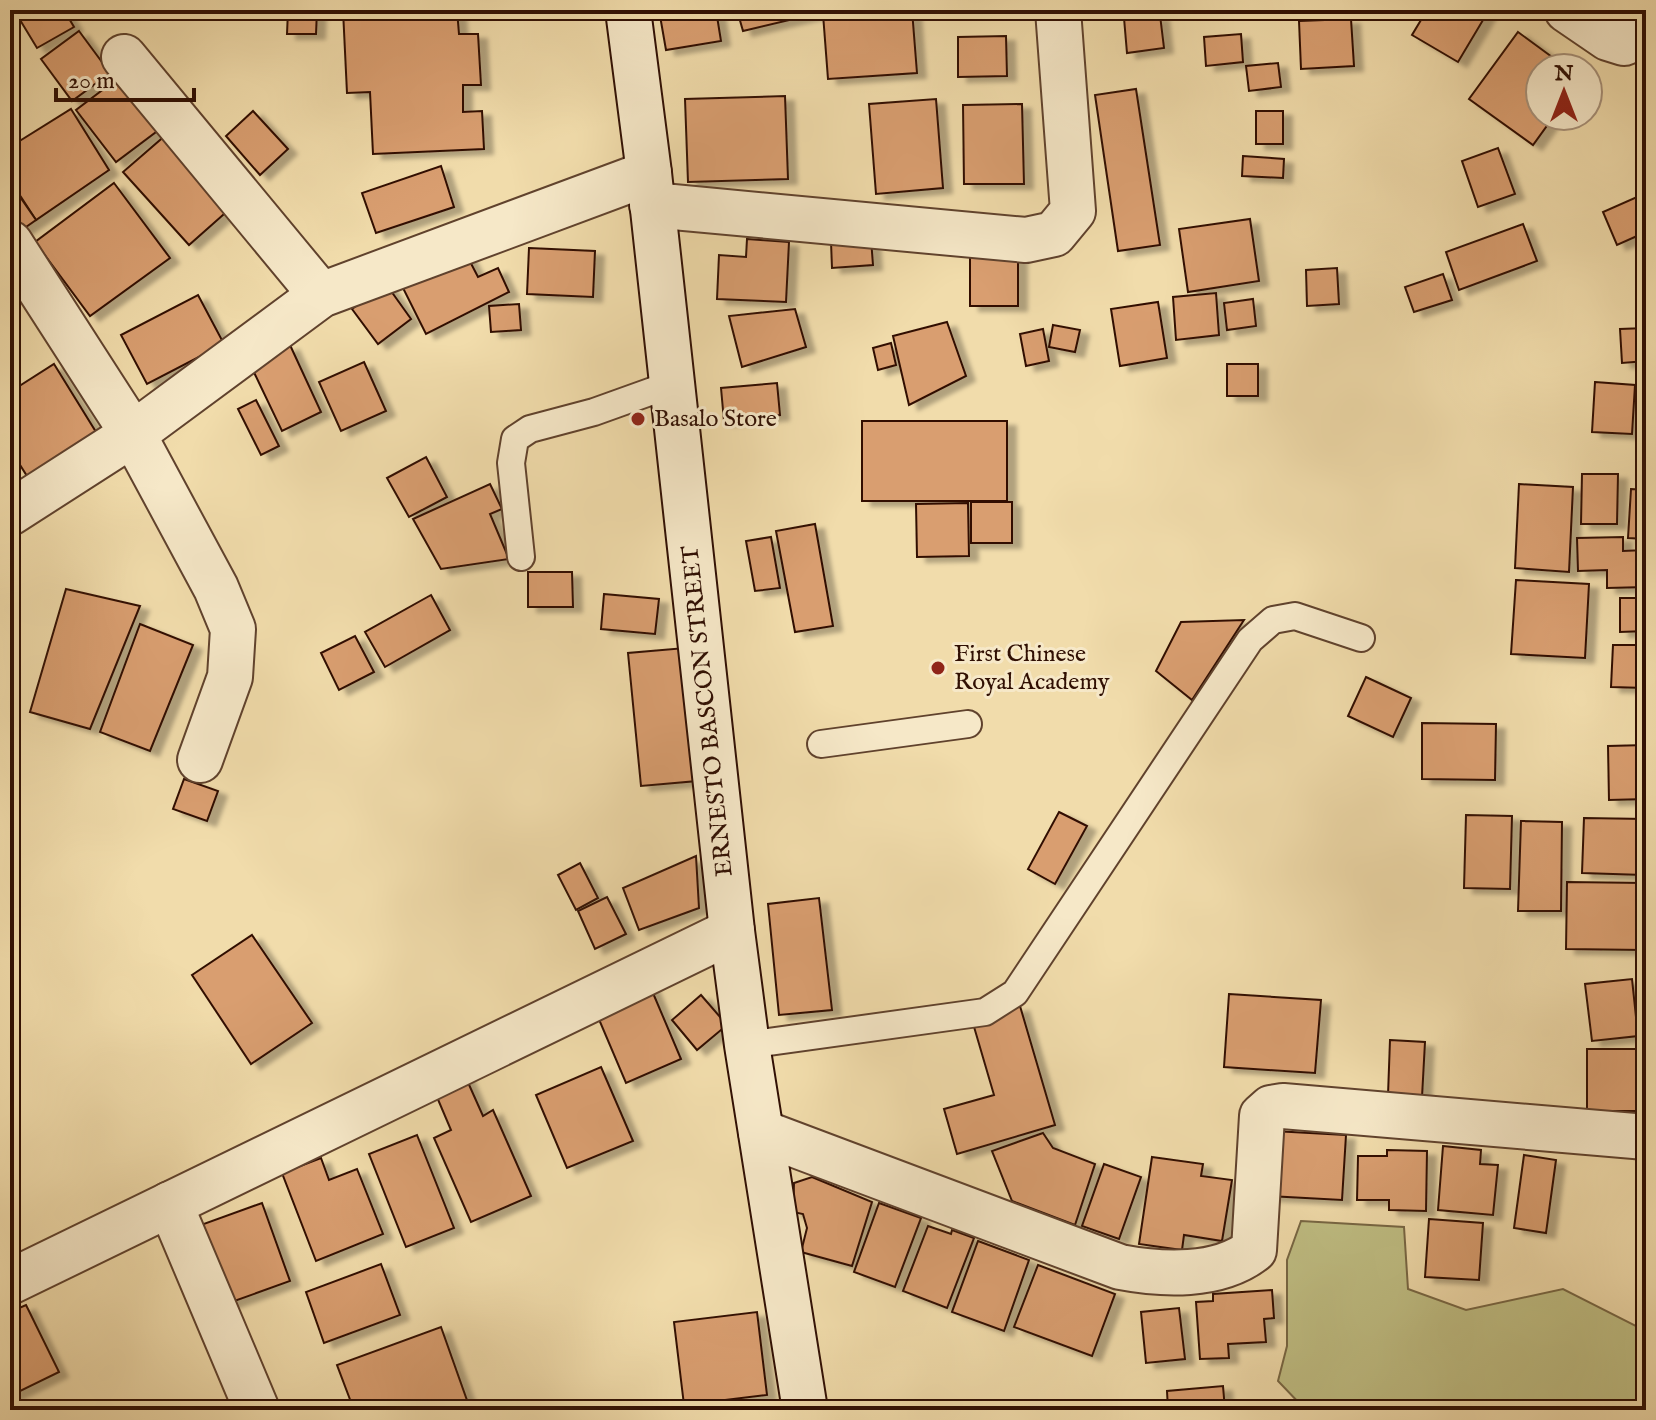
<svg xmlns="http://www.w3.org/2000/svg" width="1656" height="1420" font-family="'IM FELL English',serif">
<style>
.green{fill:#c0bf84;stroke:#786744;stroke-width:2}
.building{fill:#d99e70;stroke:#300f03;stroke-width:2;filter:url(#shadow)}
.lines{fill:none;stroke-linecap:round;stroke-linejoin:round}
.lane-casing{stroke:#60422d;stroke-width:30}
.street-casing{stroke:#60422d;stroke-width:48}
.secondary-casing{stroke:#300f03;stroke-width:48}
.lane{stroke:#f6e8c8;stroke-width:26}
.street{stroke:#f6e8c8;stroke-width:44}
.secondary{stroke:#f6e8c8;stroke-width:44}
.poi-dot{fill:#8f2418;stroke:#f6e8c8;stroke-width:3}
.labels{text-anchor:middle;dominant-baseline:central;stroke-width:6;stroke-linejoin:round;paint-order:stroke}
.poi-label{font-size:24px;fill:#300f03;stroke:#f6e8c8;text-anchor:start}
.street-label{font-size:24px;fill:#300f03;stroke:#f6e8c8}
</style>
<defs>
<filter id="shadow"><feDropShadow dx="9" dy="5" stdDeviation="2" flood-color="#0004"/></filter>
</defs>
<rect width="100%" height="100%" fill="#f1dcab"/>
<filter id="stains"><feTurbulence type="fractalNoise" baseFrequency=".0025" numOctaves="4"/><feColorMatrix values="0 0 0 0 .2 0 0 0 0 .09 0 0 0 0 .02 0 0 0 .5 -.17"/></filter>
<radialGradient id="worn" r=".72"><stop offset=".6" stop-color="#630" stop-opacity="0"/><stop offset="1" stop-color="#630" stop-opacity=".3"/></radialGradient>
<polygon class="green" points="1301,1221 1404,1227 1408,1289 1466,1310 1563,1289 1646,1331 1646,1410 1301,1410 1301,1405 1278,1381 1287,1346 1287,1260"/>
<g class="building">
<polygon points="14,10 64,10 74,27 37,48"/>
<polygon points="288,10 317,10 316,34 287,34"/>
<polygon points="343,10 457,10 459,34 478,34 481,85 463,85 463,112 482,111 484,149 373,154 370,92 347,93"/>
<polygon points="659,10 716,10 721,41 666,50"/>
<polygon points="737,10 819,10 819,13 743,31"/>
<polygon points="878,10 912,10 917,73 828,79 823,14"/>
<polygon points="1427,10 1489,10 1458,62 1412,35"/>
<polygon points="1160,15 1164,48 1127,53 1124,18"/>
<polygon points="1351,19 1354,66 1301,69 1299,21"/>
<polygon points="79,31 110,73 72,101 41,59"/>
<polygon points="1518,32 1567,68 1540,68 1540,116 1554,116 1533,145 1469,99"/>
<polygon points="1241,34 1243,62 1206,66 1204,37"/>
<polygon points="1006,36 1007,76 958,77 958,37"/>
<polygon points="1278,63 1281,87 1249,91 1246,66"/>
<polygon points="125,73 164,126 116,162 76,110"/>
<polygon points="1136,89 1160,245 1118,251 1095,95"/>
<polygon points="785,96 788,179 688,182 685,99"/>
<polygon points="936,99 943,188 876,194 869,104"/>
<polygon points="1022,104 1024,184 964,184 963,105"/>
<polygon points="71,109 109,170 36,220 10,180 10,147"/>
<polygon points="253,111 288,149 260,175 226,136"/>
<rect x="1256" y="111" width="27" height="33"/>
<polygon points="167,134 232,207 189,245 123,172"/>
<polygon points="1498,148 1515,194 1478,207 1462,161"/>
<polygon points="1243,156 1284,159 1283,178 1242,176"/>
<polygon points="441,166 454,207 376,233 362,193"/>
<polygon points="114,183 170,258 90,316 35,242"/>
<polygon points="1646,193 1646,232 1617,245 1603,212"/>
<polygon points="18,194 36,220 13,236 10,230 10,199"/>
<polygon points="1250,219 1259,281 1188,292 1179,229"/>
<polygon points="1523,224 1537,261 1459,290 1446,252"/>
<polygon points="747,239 789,242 786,302 717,299 719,255 746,257"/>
<polygon points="871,239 873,265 832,268 831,242"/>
<polygon points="463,248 478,277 498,268 509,292 426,334 399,280"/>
<polygon points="529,248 595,251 593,297 527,294"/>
<rect x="970" y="253" width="48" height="53"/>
<polygon points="1337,268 1339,304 1307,306 1306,270"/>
<polygon points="1443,274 1452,300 1414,312 1405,287"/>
<polygon points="386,284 411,319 378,344 352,309"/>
<polygon points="1216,293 1219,335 1176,340 1173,297"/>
<polygon points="198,295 224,344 147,384 121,335"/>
<polygon points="1253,299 1256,326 1227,330 1224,303"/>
<polygon points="1158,302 1167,358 1120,366 1111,309"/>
<polygon points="519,304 521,330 491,332 489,306"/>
<polygon points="795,309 806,347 742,367 729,316"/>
<polygon points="947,322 966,376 909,405 893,336"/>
<polygon points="1053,325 1080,330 1075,352 1049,347"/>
<polygon points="1646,328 1646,361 1622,363 1620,329"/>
<polygon points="1043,329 1049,361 1026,366 1020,334"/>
<polygon points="891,343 896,365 878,370 873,348"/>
<polygon points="290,345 321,412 282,431 250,364"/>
<polygon points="364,362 386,411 341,431 319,382"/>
<polygon points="54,364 96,432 27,476 10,449 10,392"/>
<rect x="1227" y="364" width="31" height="32"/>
<polygon points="1595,382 1635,385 1632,434 1592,432"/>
<polygon points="777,383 780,415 724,421 721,388"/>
<polygon points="256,400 279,446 261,455 238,409"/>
<rect x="862" y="421" width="145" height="80"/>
<polygon points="426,457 447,497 409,517 387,478"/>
<polygon points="1582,474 1618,474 1617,524 1581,524"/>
<polygon points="490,484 502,509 490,514 509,559 441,569 413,519"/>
<polygon points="1519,484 1573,487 1569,572 1515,568"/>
<polygon points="1631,489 1646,490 1646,539 1628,538"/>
<rect x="971" y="502" width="41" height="41"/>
<polygon points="968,503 969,556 917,557 916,504"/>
<polygon points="815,524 833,626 795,632 776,531"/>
<polygon points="771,537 780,588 755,591 746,541"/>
<polygon points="1623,537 1623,551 1646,550 1646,587 1607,588 1607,570 1578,571 1577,538"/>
<polygon points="528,572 572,572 573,607 528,607"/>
<polygon points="1516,580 1589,584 1585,658 1511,654"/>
<polygon points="66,589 140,606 90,729 30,712"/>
<polygon points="604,594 659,599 655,634 601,629"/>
<polygon points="431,595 450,630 385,667 365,632"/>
<polygon points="1620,598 1646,598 1646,631 1620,632"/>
<polygon points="1244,620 1192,700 1156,671 1181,622"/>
<polygon points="140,624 193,645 150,751 100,732"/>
<polygon points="355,636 374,672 339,690 321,653"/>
<polygon points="1613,645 1646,645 1646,688 1611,687"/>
<polygon points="685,648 697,781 641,786 628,653"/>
<polygon points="1366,677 1411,698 1393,737 1348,716"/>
<polygon points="1422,723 1496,724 1495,780 1422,779"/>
<polygon points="1646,745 1646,799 1609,800 1608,746"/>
<polygon points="184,779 218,791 207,821 173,809"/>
<polygon points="1059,812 1087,826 1055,884 1028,869"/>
<polygon points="1466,815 1512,816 1510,889 1464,888"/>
<polygon points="1584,818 1645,819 1644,875 1582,873"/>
<polygon points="1521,821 1562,822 1561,911 1518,911"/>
<polygon points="696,856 699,908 639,930 623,888"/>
<polygon points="580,863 598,898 576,910 558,875"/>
<polygon points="1567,882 1645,883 1644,950 1566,949"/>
<polygon points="607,897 626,934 595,949 578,911"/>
<polygon points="819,898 832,1010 779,1015 768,904"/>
<polygon points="252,935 312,1023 251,1064 192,975"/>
<polygon points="1632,979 1638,1036 1592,1041 1585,984"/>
<polygon points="650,986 681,1059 626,1083 595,1010"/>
<polygon points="1229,994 1321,1000 1315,1073 1224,1067"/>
<polygon points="701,995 727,1025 697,1050 672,1020"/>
<polygon points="1020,1006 1055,1125 957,1154 944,1109 994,1095 972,1020"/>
<polygon points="1390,1040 1425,1042 1422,1097 1388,1095"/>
<rect x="1587" y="1049" width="49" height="62"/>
<polygon points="601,1067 633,1141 567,1168 536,1095"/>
<polygon points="462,1069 483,1116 493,1110 531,1196 471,1222 434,1138 451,1130 431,1083"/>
<polygon points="1273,1131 1346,1135 1342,1200 1269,1196"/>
<polygon points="1043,1133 1053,1148 1095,1164 1075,1225 1012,1201 992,1151"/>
<polygon points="417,1135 454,1228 406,1247 369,1154"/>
<polygon points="1443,1146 1481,1150 1480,1164 1498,1165 1493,1215 1438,1210"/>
<polygon points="1387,1150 1427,1151 1426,1211 1389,1210 1389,1200 1357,1200 1358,1156 1387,1156"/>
<polygon points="1524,1155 1556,1160 1546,1233 1514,1228"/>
<polygon points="1152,1157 1203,1164 1201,1176 1232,1180 1222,1241 1184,1235 1182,1250 1139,1244"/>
<polygon points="321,1158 329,1180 357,1169 383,1234 316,1261 282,1173"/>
<polygon points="1104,1164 1141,1177 1119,1239 1082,1226"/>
<polygon points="812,1177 872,1202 852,1266 801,1252 807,1228 803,1214 793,1212 794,1183"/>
<polygon points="262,1203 290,1281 226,1304 198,1226"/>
<polygon points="879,1203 921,1218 895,1287 854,1272"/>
<polygon points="1429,1219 1483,1223 1479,1280 1425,1277"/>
<polygon points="928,1226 951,1234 952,1230 974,1238 947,1308 903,1291"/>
<polygon points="978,1241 1029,1260 1004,1331 952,1312"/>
<polygon points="381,1264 400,1315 324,1343 306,1292"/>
<polygon points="1038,1265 1115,1294 1092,1356 1014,1327"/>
<polygon points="1272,1290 1274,1318 1264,1319 1266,1342 1228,1344 1229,1358 1200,1359 1196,1302 1213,1301 1213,1294"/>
<polygon points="26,1305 59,1372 10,1396 10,1312"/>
<polygon points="1179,1308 1185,1359 1146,1363 1141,1312"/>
<polygon points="757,1312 767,1395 684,1405 674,1322"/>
<polygon points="441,1327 469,1406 458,1410 354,1410 337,1365"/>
<polygon points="1223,1386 1225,1410 1168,1410 1167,1391"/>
</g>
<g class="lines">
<g class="lane-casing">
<g id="lane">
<polyline points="521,557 511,463 515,439 530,429 594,412 672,384"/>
<polyline points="821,744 968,724"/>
<polyline points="747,1045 985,1012 1015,993 1250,640 1273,620 1295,616 1361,638"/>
</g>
</g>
<g class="street-casing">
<g id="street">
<polyline points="1567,10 1608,38 1624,43 1642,34 1646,26"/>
<polyline points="124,57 321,295"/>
<polyline points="652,205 1026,240 1054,234 1073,211 1058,10"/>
<polyline points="10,243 133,434 216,588 233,629 230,677 200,760"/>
<polyline points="10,513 133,434 321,295 649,173"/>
<path d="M761,1132l359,135c42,8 98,11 134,-17l8,-134 9,-8 12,-2 363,31"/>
<polyline points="170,1204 257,1410"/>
<polyline points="10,1282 732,931"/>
</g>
</g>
<g class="secondary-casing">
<polyline id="secondary" points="628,10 649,173 732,931 747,1045 805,1410"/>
</g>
<use href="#lane" class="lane"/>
<use href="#street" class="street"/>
<use href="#secondary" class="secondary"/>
</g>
<g class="poi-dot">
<circle cx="638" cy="419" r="8"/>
<circle cx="938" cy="668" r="8"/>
</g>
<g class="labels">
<g class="poi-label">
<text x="654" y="419">Basalo Store</text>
<text x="954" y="654">First Chinese<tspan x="954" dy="28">Royal Academy</tspan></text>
</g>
<g class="street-label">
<text transform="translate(708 711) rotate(-96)">ERNESTO BASCON STREET</text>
</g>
</g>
<rect width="1656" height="1420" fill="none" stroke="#f1dcab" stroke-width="40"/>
<rect x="12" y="12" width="1632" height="1396" fill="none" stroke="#300f03" stroke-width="4"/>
<rect x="20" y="20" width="1616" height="1380" fill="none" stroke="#300f03" stroke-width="2"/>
<g transform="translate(1564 92)"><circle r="38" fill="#f6e8c8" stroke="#a79179" stroke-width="2"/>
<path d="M0-6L14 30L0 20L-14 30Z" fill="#8f2418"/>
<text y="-12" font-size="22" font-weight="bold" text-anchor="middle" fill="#300f03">N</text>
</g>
<path d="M56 88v12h138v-12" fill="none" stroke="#300f03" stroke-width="4"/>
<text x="68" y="88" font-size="24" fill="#300f03" stroke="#f6e8c8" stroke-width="6" paint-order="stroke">20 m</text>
<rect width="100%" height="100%" filter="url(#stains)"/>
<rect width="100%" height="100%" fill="url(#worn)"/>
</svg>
